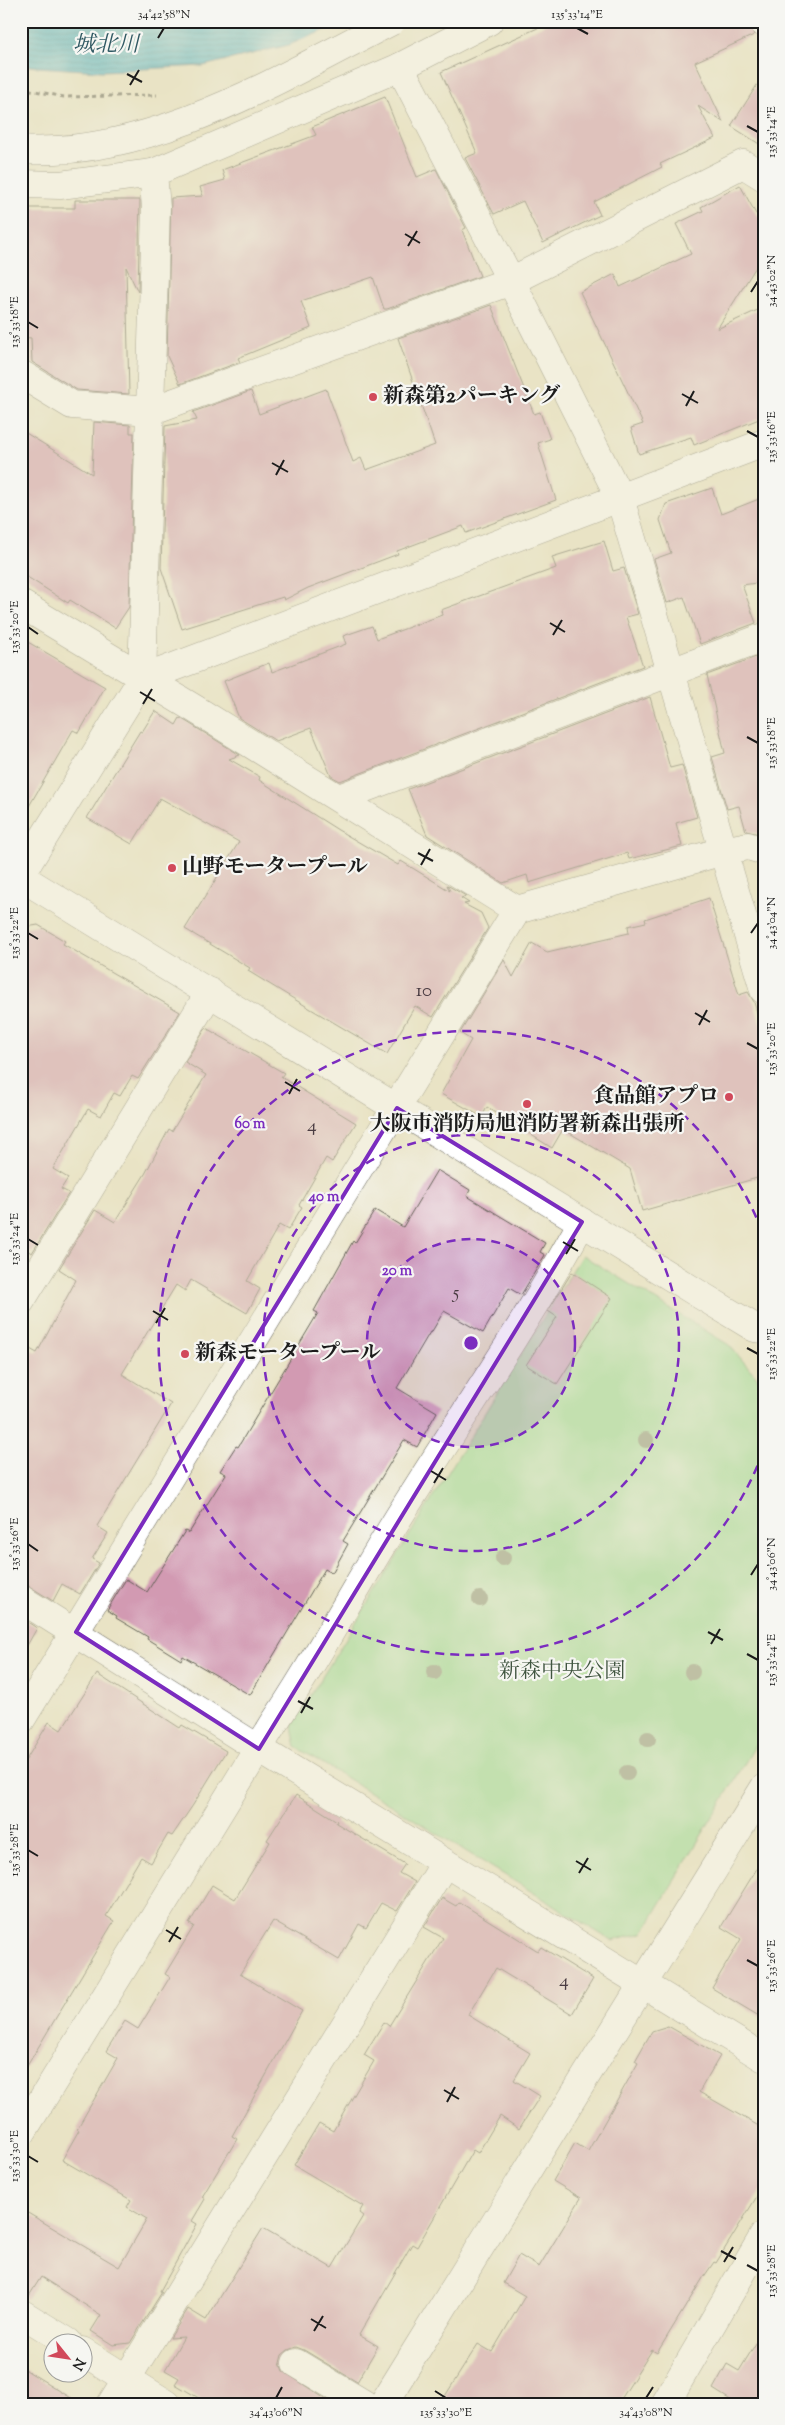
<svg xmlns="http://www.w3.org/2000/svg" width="785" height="2425" font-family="'Sorts Mill Goudy','Noto Serif JP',serif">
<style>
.green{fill:#95db95;stroke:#587c58}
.water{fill:url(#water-rules);stroke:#366875}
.building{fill:#d29ab2}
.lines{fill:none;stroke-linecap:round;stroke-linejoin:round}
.minor-casing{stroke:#646257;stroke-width:29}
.path{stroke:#646257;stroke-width:3;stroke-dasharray:4 4;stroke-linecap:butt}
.minor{stroke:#fff;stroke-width:28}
.highway-bridge-casing{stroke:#646257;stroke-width:29;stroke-linecap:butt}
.highway-bridge{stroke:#fff;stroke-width:28}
.tree{fill:#8c957c}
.marked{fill:none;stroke:#7b2cbf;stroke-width:4;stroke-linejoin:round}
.ticks{fill:none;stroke:#1c1c1c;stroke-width:2}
.ring{fill:none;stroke:#7b2cbf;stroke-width:2.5;stroke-dasharray:9 6}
.poi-dot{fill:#d1495b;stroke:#f6f6f2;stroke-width:2}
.labels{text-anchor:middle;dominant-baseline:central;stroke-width:4.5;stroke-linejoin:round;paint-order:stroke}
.number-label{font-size:19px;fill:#4a3c42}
.poi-label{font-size:21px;font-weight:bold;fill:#1c1c1c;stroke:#f6f6f2;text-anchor:start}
.park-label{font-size:21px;fill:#405540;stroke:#f6f6f2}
.water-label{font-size:22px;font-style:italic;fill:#305963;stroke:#f6f6f2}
.centre{fill:#7b2cbf;stroke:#f6f6f2;stroke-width:2.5}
.ring-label{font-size:15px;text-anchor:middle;font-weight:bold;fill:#7b2cbf;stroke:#f6f6f2;stroke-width:4.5;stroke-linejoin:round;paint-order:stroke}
.neatline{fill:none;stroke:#1c1c1c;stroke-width:2}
.ticks-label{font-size:12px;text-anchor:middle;fill:#1c1c1c}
</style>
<defs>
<pattern id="water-rules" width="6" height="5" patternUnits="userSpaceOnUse" patternTransform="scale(1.25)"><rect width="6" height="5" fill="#4fb5ce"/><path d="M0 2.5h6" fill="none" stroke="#4192a6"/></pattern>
</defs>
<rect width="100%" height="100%" fill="#f6f6f2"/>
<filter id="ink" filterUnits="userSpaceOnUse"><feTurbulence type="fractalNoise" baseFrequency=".02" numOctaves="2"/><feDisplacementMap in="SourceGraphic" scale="10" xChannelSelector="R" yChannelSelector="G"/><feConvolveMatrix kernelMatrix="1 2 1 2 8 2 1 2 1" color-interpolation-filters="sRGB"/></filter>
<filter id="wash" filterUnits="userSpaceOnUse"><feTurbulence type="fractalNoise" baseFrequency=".0096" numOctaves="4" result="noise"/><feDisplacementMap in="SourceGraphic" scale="20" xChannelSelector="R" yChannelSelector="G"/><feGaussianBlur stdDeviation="1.12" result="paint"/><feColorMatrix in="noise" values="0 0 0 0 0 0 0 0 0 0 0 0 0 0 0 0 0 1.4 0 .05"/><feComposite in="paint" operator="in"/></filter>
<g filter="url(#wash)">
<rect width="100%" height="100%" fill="#e9e3c5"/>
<polygon class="green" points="582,1255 729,1345 757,1377 764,1397 764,1731 643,1933 612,1941 296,1747 292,1726"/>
<polygon class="water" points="21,21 347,21 289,45 203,66 102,71 36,67 21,64"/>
<g id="blocks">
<g class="building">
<polygon points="553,21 748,21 754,35 695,62 723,122 698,106 715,138 660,164 662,167 594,202 600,215 543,243 523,201 494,214 465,158 477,153 441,72"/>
<polygon points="764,74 764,147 731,126"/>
<polygon points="385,97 417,177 436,169 466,228 462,230 480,276 387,309 384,309 373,277 301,301 311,328 238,358 240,362 180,384 167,356 171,198 203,196 200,187 225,180 222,170 316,135 312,127"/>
<polygon points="740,185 756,214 764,219 764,254 717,329 764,307 764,417 694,445 691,437 639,454 631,428 643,424 580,292 615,274 620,287 691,254 676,224 703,211 701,207"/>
<polygon points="75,200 140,200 138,292 126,267 129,394 77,390 32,362 31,338 21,337 21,208 75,208"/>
<polygon points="491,305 534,414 540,412 550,439 538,443 556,500 466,533 463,526 397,551 398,554 308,588 284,600 283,597 182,629 161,568 165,426 197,420 193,412 251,391 259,414 326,389 353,462 361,458 366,470 435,445 398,338"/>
<polygon points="94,422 130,425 130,433 134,433 129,607 115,628 70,600 68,603 21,573 21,430 92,474"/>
<polygon points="712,488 721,514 764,497 764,582 742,585 756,623 700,644 684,597 667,603 654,559 671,553 660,520 666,504"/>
<polygon points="604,541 613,571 624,568 638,614 626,617 643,666 340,781 331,776 311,728 276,741 239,718 224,681 269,663 272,672 346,644 343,636 372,626 377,639 442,615 441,610 556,568 552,557"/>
<polygon points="21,638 105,687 79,733 73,730 21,820"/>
<polygon points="764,654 764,835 746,831 739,806 727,809 712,757 725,753 707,675"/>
<polygon points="650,697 670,768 682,765 697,817 676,823 682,846 629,859 627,853 529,883 527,875 503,883 427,835 408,789"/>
<polygon points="155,711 176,725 180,718 187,722 240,755 229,759 260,777 259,780 338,830 398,865 401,861 450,891 447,885 466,896 461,898 469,903 464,904 481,913 488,928 433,1017 415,1006 387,1054 294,999 248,971 250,968 185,929 239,842 160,798 132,844 87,818 140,731 142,732"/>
<polygon points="709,898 739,995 748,992 754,1002 764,1036 764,1176 642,1211 630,1169 563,1129 552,1148 487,1107 482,1117 441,1094 471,1040 460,1033 504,960 513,977 532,943 547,952 629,933 628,926 646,922 645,919"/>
<polygon points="38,925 65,941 63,944 180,1012 138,1079 132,1076 120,1096 114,1093 101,1116 88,1109 53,1169 68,1178 61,1189 69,1193 32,1253 21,1247 21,928"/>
<polygon points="206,1028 284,1073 281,1077 356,1123 332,1162 326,1158 299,1205 302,1207 288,1230 279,1225 247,1281 260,1289 247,1313 191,1280 185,1291 176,1285 122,1374 171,1404 97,1526 108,1533 92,1559 99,1563 80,1594 62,1584 53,1601 29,1586 21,1583 21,1344 37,1353 76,1280 59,1269 95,1210 115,1222 145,1174 169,1129 172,1131 206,1075 185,1062"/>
<polygon points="437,1170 470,1190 467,1196 545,1243 540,1252 545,1255 521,1295 509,1288 483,1333 444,1311 431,1333 430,1332 397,1388 437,1412 417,1447 404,1440 343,1541 348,1544 332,1573 325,1569 250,1695 183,1656 181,1660 147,1639 148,1637 116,1618 117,1616 107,1610 126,1579 147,1592 185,1531 189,1533 226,1474 220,1471 236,1446 238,1447 318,1313 314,1311 353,1241 355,1243 375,1210 403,1227"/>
<polygon points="572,1272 612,1298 557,1384 526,1365 557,1317 548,1311"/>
<polygon points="21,1618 37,1628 21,1656"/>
<polygon points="97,1674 180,1728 182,1725 226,1751 193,1805 172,1836 168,1834 151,1863 141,1857 106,1916 114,1921 21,2076 21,1768 49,1722 61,1730"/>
<polygon points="296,1795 337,1821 336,1823 405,1864 399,1873 415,1882 397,1911 381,1903 366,1928 359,1924 339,1960 273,1921 240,1974 302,2011 232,2136 237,2139 202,2197 205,2199 192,2221 197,2224 160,2291 162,2292 130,2343 113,2345 91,2331 101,2315 41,2277 27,2299 21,2297 21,2209 119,2267 147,2219 127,2207 131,2200 62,2160 79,2130 77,2129 118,2058 106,2051 125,2021 138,2029 170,1977 165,1974 194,1926 189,1924 212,1885 235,1899 270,1842 267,1840"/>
<polygon points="764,1857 764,2019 712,1988 741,1939 721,1927"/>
<polygon points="442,1898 456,1906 459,1902 538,1951 541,1947 593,1979 572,2014 496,1968 468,2015 530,2053 514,2080 540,2096 519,2129 500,2116 478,2153 473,2150 417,2247 412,2244 359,2335 378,2346 357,2382 304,2350 296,2347 288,2350 282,2355 280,2363 283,2371 333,2404 209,2404 175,2384 179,2378 165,2370 184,2337 170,2338 188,2309 206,2320 263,2228 332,2268 363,2216 359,2213 363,2206 294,2165 319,2123 333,2131 374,2061 364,2055 384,2022 389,2026 443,1938 424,1927"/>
<polygon points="668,2026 720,2056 699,2092 764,2129 764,2185 716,2263 714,2262 703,2278 657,2353 652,2350 618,2404 440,2404 478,2344 492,2352 525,2296 503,2283 519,2255 539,2267 581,2198 553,2181 575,2143 588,2151 638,2063 635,2061 652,2031"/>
<polygon points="764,2330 764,2404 737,2404 713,2389 727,2364 739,2371"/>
<polygon points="21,2367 81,2404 21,2404"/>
</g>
</g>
</g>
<g filter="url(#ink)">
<use href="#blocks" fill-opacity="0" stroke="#646257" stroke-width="1"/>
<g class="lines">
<g class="minor-casing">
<g id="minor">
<polyline points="763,21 764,23"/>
<polyline points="400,67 511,281 620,498 764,990"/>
<polyline points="21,184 60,185 153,173"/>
<polyline points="21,374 72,405 150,411 511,281 743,164 764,177"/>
<polyline points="21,604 195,709 517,910"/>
<polyline points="142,679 764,443"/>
<polyline points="339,798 764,637"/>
<polyline points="21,874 142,679 156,208 153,173 400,67 489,21"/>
<polyline points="21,877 702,1296 755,1328 764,1329"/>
<polyline points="21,1301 210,992"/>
<polyline points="21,1599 259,1749 764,2058"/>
<polyline points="21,1720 517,910 723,851 748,846 764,851"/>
<path d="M21,2134l253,-411c45,-67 83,-139 126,-208 60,-97 127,-192 182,-293"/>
<polyline points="21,2313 68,2342"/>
<polyline points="82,2351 167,2404"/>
<polyline points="296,2363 364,2404"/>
<polyline points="111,2404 445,1863"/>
<polyline points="383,2404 764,1788"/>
<polyline points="665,2404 764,2235"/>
</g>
</g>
<polyline class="path" points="21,88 64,97 157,95"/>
<use href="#minor" class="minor"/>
<g class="highway-bridge-casing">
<path id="highway-bridge" d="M21,150c130,8 259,-72 371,-129"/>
</g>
<use href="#highway-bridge" class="highway-bridge"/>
</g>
<g class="tree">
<circle cx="646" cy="1440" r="8"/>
<circle cx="503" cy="1558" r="8"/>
<circle cx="480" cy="1599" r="8"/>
<circle cx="434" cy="1672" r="8"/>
<circle cx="692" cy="1672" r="8"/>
<circle cx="648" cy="1739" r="8"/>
<circle cx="627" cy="1773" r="8"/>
</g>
</g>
<path d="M0 0H785V2425H0ZM397,1108l185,114 -323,527 -183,-117z" fill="#e9e3c5" fill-opacity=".55" fill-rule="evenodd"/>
<path class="marked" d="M397,1108l185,114 -323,527 -183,-117z"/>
<path class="ticks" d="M577,28l11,6M158,38l6,-10M127,74l15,8M130,85l9,-15M747,126l11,6M405,234l15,9M408,246l9,-15M751,292l7,-11M28,322l10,6M682,394l16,9M686,406l8,-15M747,431l11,6M272,463l16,9M276,475l8,-15M550,623l15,9M28,627l10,7M553,635l9,-15M140,692l15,9M143,704l9,-15M747,737l11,6M418,853l15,8M421,865l9,-16M28,933l10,6M751,933l7,-10M695,1013l15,9M699,1025l8,-15M747,1043l11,6M285,1082l15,9M289,1094l8,-15M28,1239l10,6M563,1242l15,9M566,1254l9,-15M153,1311l15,9M156,1323l9,-15M747,1348l11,6M431,1471l15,9M434,1483l9,-15M28,1544l10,7M751,1575l7,-11M708,1632l15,8M711,1644l9,-15M747,1654l11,6M298,1701l15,8M301,1713l9,-16M28,1850l10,6M576,1861l15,9M579,1873l9,-15M166,1930l15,9M169,1942l9,-15M747,1960l11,6M444,2090l15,9M447,2102l8,-15M28,2156l10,6M721,2251l15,8M724,2262l9,-15M747,2265l11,6M311,2319l15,9M314,2331l9,-15M435,2391l11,7M276,2398l6,-11M646,2398l7,-11"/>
<circle cx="471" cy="1343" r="104" fill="#7b2cbf" fill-opacity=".12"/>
<g class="ring">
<circle cx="471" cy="1343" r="104"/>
<circle cx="471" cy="1343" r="208"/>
<path d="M763 1452A312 312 0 1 1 763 1234"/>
</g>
<g class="poi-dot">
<circle cx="373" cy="397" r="5"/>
<circle cx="172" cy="868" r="5"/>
<circle cx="729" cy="1097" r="5"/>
<circle cx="527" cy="1104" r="5"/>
<circle cx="185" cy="1354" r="5"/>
</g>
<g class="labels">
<g class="number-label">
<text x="424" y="991">10</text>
<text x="312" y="1126">4</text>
<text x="456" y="1293">5</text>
<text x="564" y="1981">4</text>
</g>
<g class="poi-label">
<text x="383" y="397">新森第2パーキング</text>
<text x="182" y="868">山野モータープール</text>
<text x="719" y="1097" text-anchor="end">食品館アプロ</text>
<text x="527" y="1125" text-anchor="middle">大阪市消防局旭消防署新森出張所</text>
<text x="195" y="1354">新森モータープール</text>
</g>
<g class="park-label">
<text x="562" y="1672">新森中央公園</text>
</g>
<g class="water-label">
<text x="106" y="46">城北川</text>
</g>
</g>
<circle cx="471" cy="1343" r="8" class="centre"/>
<g class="ring-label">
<text x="250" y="1128">60 m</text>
<text x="324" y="1201">40 m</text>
<text x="397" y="1275">20 m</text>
</g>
<rect width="785" height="2425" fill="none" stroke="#f6f6f2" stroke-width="55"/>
<g transform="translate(68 2358) rotate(120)"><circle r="24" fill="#f6f6f2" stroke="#9f9f9c"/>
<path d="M0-4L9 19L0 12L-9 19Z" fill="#d1495b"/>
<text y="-8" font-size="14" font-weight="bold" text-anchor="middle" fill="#1c1c1c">N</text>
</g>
<rect x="28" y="28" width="730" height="2370" class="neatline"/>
<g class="ticks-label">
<text x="164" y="18">34°42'58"N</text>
<text x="577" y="18">135°33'14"E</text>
<text transform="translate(771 132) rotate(-90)" y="4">135°33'14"E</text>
<text transform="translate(771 281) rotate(-90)" y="4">34°43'02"N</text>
<text transform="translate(14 322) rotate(-90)" y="4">135°33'18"E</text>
<text transform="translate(771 437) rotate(-90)" y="4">135°33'16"E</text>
<text transform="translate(14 627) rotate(-90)" y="4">135°33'20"E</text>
<text transform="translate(771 743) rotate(-90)" y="4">135°33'18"E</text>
<text transform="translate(771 923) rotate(-90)" y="4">34°43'04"N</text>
<text transform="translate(14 933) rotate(-90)" y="4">135°33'22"E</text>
<text transform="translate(771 1049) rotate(-90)" y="4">135°33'20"E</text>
<text transform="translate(14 1239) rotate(-90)" y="4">135°33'24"E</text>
<text transform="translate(771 1354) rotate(-90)" y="4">135°33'22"E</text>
<text transform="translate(14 1544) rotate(-90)" y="4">135°33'26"E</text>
<text transform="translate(771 1564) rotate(-90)" y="4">34°43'06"N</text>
<text transform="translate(771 1660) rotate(-90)" y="4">135°33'24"E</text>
<text transform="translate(14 1850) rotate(-90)" y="4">135°33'28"E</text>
<text transform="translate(771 1966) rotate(-90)" y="4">135°33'26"E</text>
<text transform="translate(14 2156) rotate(-90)" y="4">135°33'30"E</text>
<text transform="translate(771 2271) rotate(-90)" y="4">135°33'28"E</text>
<text x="276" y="2416">34°43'06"N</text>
<text x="446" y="2416">135°33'30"E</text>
<text x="646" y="2416">34°43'08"N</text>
</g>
</svg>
